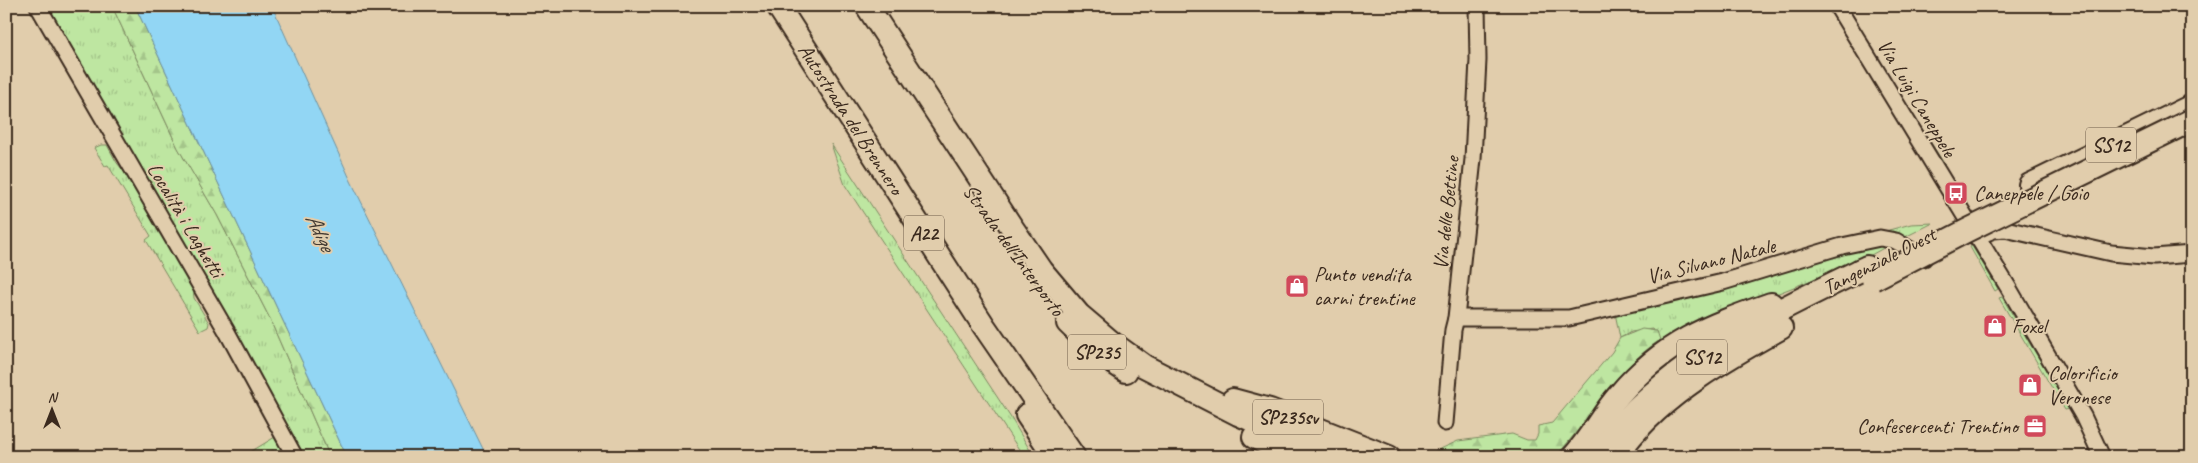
<svg xmlns="http://www.w3.org/2000/svg" width="2198" height="463" font-family="Caveat,sans-serif">
<style>
.grass{fill:url(#grass-tufts);stroke:#7c8860}
.forest{fill:url(#forest-firs);stroke:#7c8860}
.water{fill:#92d6f4;stroke:#6f919e}
.lines{fill:none;stroke-linecap:round;stroke-linejoin:round}
.minor-casing{stroke:#3b2a1e;stroke-width:19}
.highway-casing{stroke:#3b2a1e;stroke-width:26}
.minor{stroke:#e1cdac;stroke-width:15}
.highway{stroke:#e1cdac;stroke-width:22}
.highway-bridge-casing{stroke:#3b2a1e;stroke-width:26;stroke-linecap:butt}
.highway-bridge{stroke:#e1cdac;stroke-width:22}
.labels{text-anchor:middle;dominant-baseline:central;stroke-width:4;stroke-linejoin:round;paint-order:stroke}
.shield{fill:#e1cdac;stroke:#6d5b49;stroke-width:1}
.shield-label{font-size:20px;font-weight:bold;fill:#3b2a1e}
.street-label{font-size:21px;fill:#3b2a1e;stroke:#e1cdac}
.poi-label{font-size:21px;fill:#3b2a1e;stroke:#e1cdac;text-anchor:start}
.water-label{font-size:22px;font-style:italic;fill:#443b33;stroke:#e1cdac}
</style>
<defs>
<pattern id="grass-tufts" width="24" height="20" patternUnits="userSpaceOnUse" patternTransform="scale(1.25)"><rect width="24" height="20" fill="#bee6a1"/><path d="M3 7l-1-3M5 7V3M7 7l1-3M15 17l-1-3M17 17v-4M19 17l1-3" fill="none" stroke="#a4c58a"/></pattern>
<pattern id="forest-firs" width="22" height="20" patternUnits="userSpaceOnUse" patternTransform="scale(1.25)"><rect width="22" height="20" fill="#bee6a1"/><path d="M5 1l3.5 6h-7zM16 11l3.5 6h-7z" fill="#a4c58a"/></pattern>
</defs>
<rect width="100%" height="100%" fill="#e1cdac"/>
<filter id="ink" filterUnits="userSpaceOnUse"><feTurbulence type="fractalNoise" baseFrequency=".02" numOctaves="2"/><feDisplacementMap in="SourceGraphic" scale="10" xChannelSelector="R" yChannelSelector="G"/><feConvolveMatrix kernelMatrix="1 2 1 2 8 2 1 2 1" color-interpolation-filters="sRGB"/></filter>
<g filter="url(#ink)">
<g class="grass">
<polygon points="46,6 112,6 177,146 217,215 268,315 330,457 300,457"/>
<polygon points="1907,105 1945,165 1942,167"/>
<polygon points="831,144 1011,418 1034,457 1024,457 845,185"/>
<polygon points="101,145 107,145 117,163 128,176 193,288 194,298 209,323 208,327 200,331 146,240 151,236 108,165 105,166 94,148"/>
<polygon points="1933,223 1905,237 1892,232 1867,236 1911,224"/>
<path d="M1889,245l-27,15 -149,59 -148,138h-10c37,-39 60,-87 105,-117l-8,-11 -21,3 -11,6 -5,-25 230,-65z"/>
<polygon points="1972,246 1998,289 1995,291 1970,247"/>
<polygon points="2002,297 2069,409 2065,410 1999,298"/>
<polygon points="280,434 291,457 276,457 273,450 261,457 242,457"/>
</g>
<g class="forest">
<polygon points="112,6 135,6 347,457 330,457 268,315 217,215 178,148"/>
<path d="M1642,329l15,2 3,9c-46,30 -68,78 -105,117l-130,-1 33,-15 54,-7 15,6h8l3,-6v-8l14,-3 60,-71 8,-14z"/>
</g>
<polygon class="water" points="135,6 272,6 350,179 487,457 347,457"/>
<g class="lines">
<g class="minor-casing">
<g id="minor">
<polyline points="38,6 226,330 295,457"/>
<polyline points="1837,6 2008,287 2083,416 2102,457"/>
<polyline points="1976,237 1994,230 2005,229 2111,253 2154,257 2192,254"/>
<polyline points="1456,318 1569,318 1723,282 1842,246 1880,238 1896,241 1924,258"/>
<polyline points="1445,423 1453,330 1456,318 1473,159 1478,60 1477,6"/>
</g>
</g>
<g class="highway-casing">
<g id="highway">
<polyline points="778,6 984,326 1074,457"/>
<polyline points="867,6 1011,226 1041,270 1079,315 1112,343 1144,366 1238,414 1337,457"/>
<polyline points="2030,185 2192,106"/>
<polyline points="1068,323 1098,352 1126,371"/>
<polyline points="1233,400 1270,410 1389,457"/>
<polyline points="1027,415 1055,457"/>
<polyline points="1254,437 1293,457"/>
<path d="M1625,444c40,-51 100,-85 156,-116"/>
<path d="M1573,457c18,-19 29,-43 46,-62 44,-52 89,-69 152,-91"/>
<path d="M1596,457c14,-18 28,-37 44,-52 64,-61 148,-100 227,-138"/>
</g>
</g>
<use href="#minor" class="minor"/>
<use href="#highway" class="highway"/>
<g class="highway-bridge-casing">
<polyline id="highway-bridge" points="1873,279 1968,230 2192,120"/>
</g>
<use href="#highway-bridge" class="highway-bridge"/>
</g>
</g>
<defs>
<g id="bus-square" transform="scale(1.25)"><rect x="-9" y="-9" width="18" height="18" rx="4" fill="#d1495b" stroke="#e1cdac"/><path d="M-5-6H5V4H4V6H2V4H-2V6H-4V4H-5ZM-3.5-4V0h7V-4ZM-3.5 1.2v1.5H-2V1.2ZM2 1.2v1.5H3.5V1.2Z" fill="#fff"/></g>
<g id="shop-square" transform="scale(1.25)"><rect x="-9" y="-9" width="18" height="18" rx="4" fill="#d1495b" stroke="#e1cdac"/><path d="M-5-2.5h2.3a2.7 3.5 0 0 1 5.4 0H5L5.5 6h-11ZM-1.5-2.5h3a1.5 2.3 0 0 0-3 0Z" fill="#fff"/></g>
<g id="office-square" transform="scale(1.25)"><rect x="-9" y="-9" width="18" height="18" rx="4" fill="#d1495b" stroke="#e1cdac"/><path d="M-6-3h4V-5.5h4V-3h4V5H-6ZM-1-4.5V-3h2v-1.5ZM-6 0V1H6V0Z" fill="#fff"/></g>
</defs>
<g fill-rule="evenodd">
<use href="#bus-square" x="1956" y="193"/>
<use href="#shop-square" x="1297" y="286"/>
<use href="#shop-square" x="1995" y="326"/>
<use href="#shop-square" x="2030" y="385"/>
<use href="#office-square" x="2035" y="426"/>
</g>
<g class="labels">
<g class="shield">
<rect x="2086" y="127.5" width="50" height="35" rx="4"/>
<rect x="904" y="215.5" width="40" height="35" rx="4"/>
<rect x="1068" y="334.5" width="58" height="35" rx="4"/>
<rect x="1677" y="339.5" width="50" height="35" rx="4"/>
<rect x="1253" y="399.5" width="70" height="35" rx="4"/>
</g>
<g class="shield-label">
<text x="2111" y="145">SS12</text>
<text x="924" y="233">A22</text>
<text x="1097" y="352">SP235</text>
<text x="1702" y="357">SS12</text>
<text x="1288" y="417">SP235sv</text>
</g>
<g class="street-label">
<text transform="translate(1917 98) rotate(59)">Via Luigi Caneppele</text>
<text transform="translate(851 119) rotate(57)">Autostrada del Brennero</text>
<text transform="translate(1446 213) rotate(-84)">Via delle Bettine</text>
<text transform="translate(186 220) rotate(59)">Località i Laghetti</text>
<text transform="translate(1014 250) rotate(54)">Strada dell'Interporto</text>
<text transform="translate(1711 261) rotate(-14)">Via Silvano Natale</text>
<text transform="translate(1879 261) rotate(-27)">Tangenziale Ovest</text>
</g>
<g class="poi-label">
<text x="1974" y="193">Caneppele / Goio</text>
<text x="1314" y="274">Punto vendita<tspan x="1314" dy="24">carni trentine</tspan></text>
<text x="2012" y="326">Foxel</text>
<text x="2048" y="373">Colorificio<tspan x="2048" dy="24">Veronese</tspan></text>
<text x="2018" y="426" text-anchor="end">Confesercenti Trentino</text>
</g>
<g class="water-label">
<text transform="translate(320 232) rotate(64)">Adige</text>
</g>
</g>
<rect width="2198" height="463" fill="none" stroke="#e1cdac" stroke-width="25"/>
<rect x="12" y="12" width="2173" height="438" fill="none" stroke="#3b2a1e" stroke-width="2" filter="url(#ink)"/>
<g transform="translate(52 410)" stroke="#e1cdac" stroke-width="4" paint-order="stroke">
<path d="M0-4L9 19L0 12L-9 19Z" fill="#3b2a1e"/>
<text y="-8" font-size="14" font-weight="bold" text-anchor="middle" fill="#3b2a1e">N</text>
</g>
</svg>
